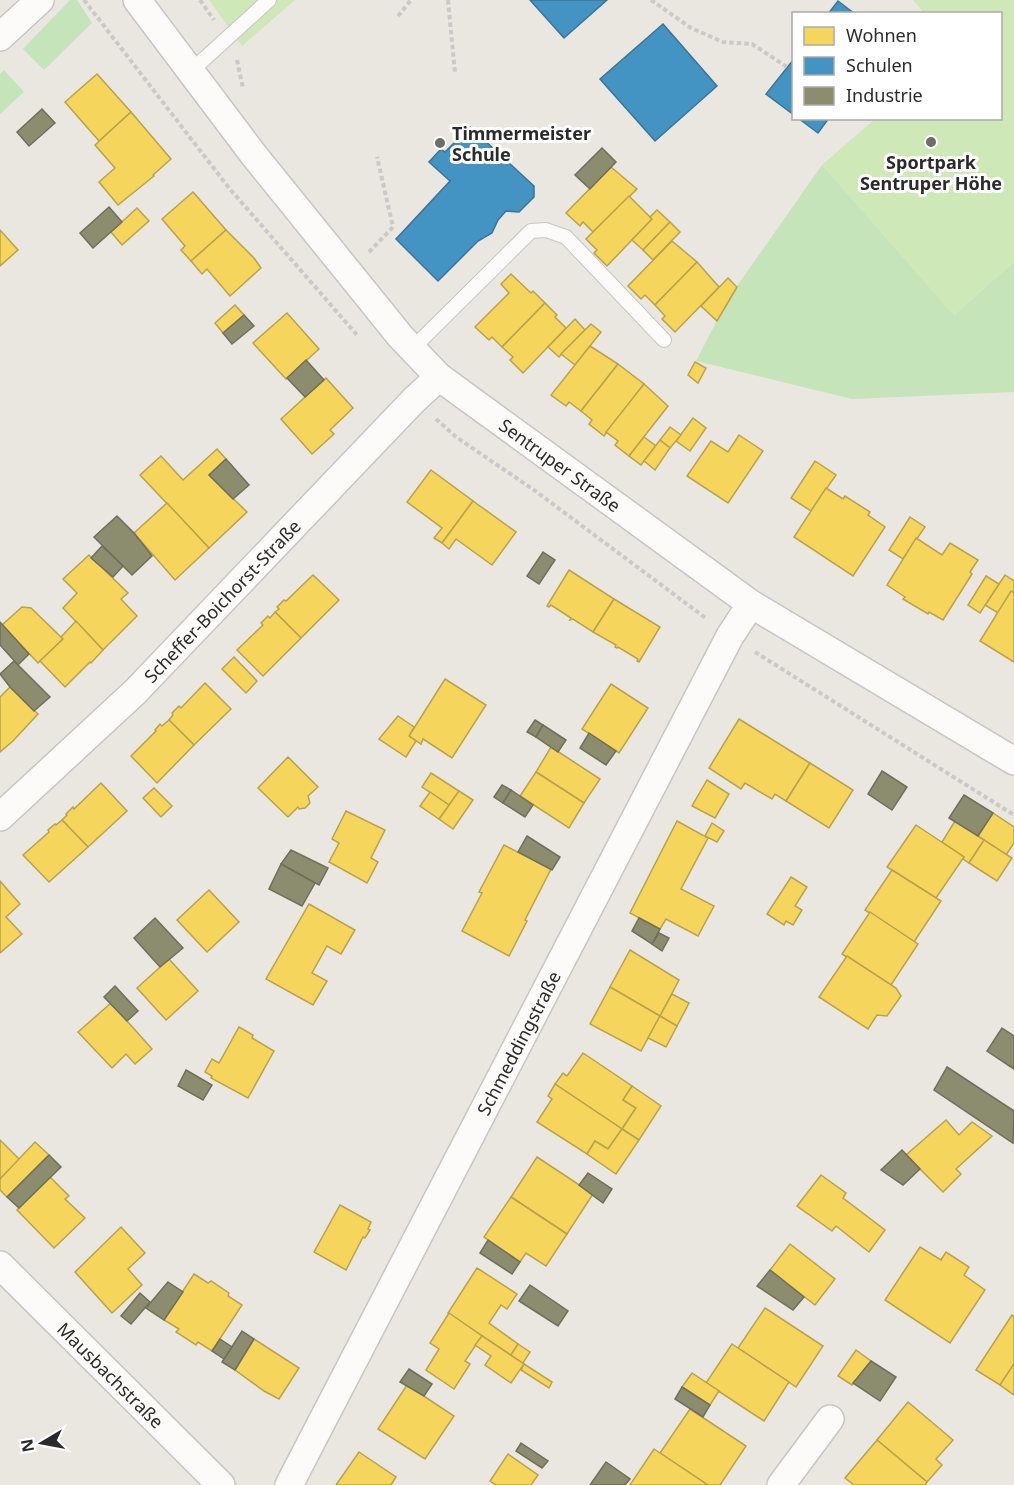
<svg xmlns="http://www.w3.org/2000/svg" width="1014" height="1485" font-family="'Noto Sans',sans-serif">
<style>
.green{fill:#c5e4ba}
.pitch{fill:#cee8b8}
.homes{fill:#f6d55c;stroke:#b9a24d;stroke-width:1.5}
.schools{fill:#4393c3;stroke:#3c7495;stroke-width:1.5}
.industry{fill:#8c8c6e;stroke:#6f6f5a;stroke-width:1.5}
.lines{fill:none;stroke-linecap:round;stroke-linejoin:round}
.service-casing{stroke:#c7c6c5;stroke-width:16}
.minor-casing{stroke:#c7c6c5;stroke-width:30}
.path{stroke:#cac9c8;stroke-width:4;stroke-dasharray:4.5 3;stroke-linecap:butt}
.service{stroke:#fcfbfa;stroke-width:14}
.minor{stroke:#fcfbfa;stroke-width:27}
.poi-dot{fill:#6e6d6a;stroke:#fff;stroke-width:2}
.labels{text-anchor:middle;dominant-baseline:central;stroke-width:6;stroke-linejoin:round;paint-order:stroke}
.poi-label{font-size:18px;font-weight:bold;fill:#2b2b2b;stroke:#fff;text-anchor:start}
.street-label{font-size:18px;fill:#2b2b2b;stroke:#fff}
</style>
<rect width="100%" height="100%" fill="#eae7e0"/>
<g class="green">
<polygon points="70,0 77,0 92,23 44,70 23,49"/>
<polygon points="4,70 24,92 0,114 0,74"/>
<polygon points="822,165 954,315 1014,262 1014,392 852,399 696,361 728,299"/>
</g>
<g class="pitch">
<polygon points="209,0 295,0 242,46"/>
<polygon points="913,0 1014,0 1014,262 954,315 822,165 875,119 1000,118 1000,14 924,13"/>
</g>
<g class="homes">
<polygon points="97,74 131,112 99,141 65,102"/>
<polygon points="131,112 171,159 153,175 154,176 118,205 99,182 115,168 95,145"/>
<polygon points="611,167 637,189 593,232 583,222 580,226 566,213"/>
<polygon points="193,192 226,230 191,261 181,250 185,246 162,219"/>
<polygon points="629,196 652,219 607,266 594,253 597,250 586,239"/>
<polygon points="137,208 149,221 122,245 111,232"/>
<polygon points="657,210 670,222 643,250 632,240 652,219 650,217"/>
<polygon points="670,222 680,232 653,260 643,250"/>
<polygon points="0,230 18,250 0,266"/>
<polygon points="226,230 254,258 261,268 230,296 207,269 202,274 191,261"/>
<polygon points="672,241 697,262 655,305 645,295 641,299 628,286"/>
<polygon points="697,262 719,287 675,332 662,319 665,316 655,305"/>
<polygon points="511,274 531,293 533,291 545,303 502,347 492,337 489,340 475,327 509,293 501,284"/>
<polygon points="728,278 737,287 717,321 701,306"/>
<polygon points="545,303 557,315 555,317 566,328 523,373 510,360 513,357 502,347"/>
<polygon points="235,305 244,315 223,333 215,323"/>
<polygon points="287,313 319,349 286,379 253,343"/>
<polygon points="575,319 585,330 559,357 548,347"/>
<polygon points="591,324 601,332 575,365 561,354"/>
<polygon points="590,346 618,364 581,411 569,402 566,406 551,395"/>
<polygon points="695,362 706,368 698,383 688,375"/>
<polygon points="618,364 644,384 604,436 589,424 592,420 581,411"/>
<polygon points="326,378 353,408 330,430 334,434 312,454 281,419"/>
<polygon points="644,384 668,406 629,456 615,445 618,441 606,432"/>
<polygon points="693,418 706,428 690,451 676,441"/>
<polygon points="670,427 681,435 670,448 660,440"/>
<polygon points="739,435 763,451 728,503 687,476 711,441 728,452"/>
<polygon points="644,437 656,446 641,465 629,456"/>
<polygon points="660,440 670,448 655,470 644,461"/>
<polygon points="217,449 226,459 209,475 247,512 209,548 140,475 161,456 183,480"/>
<polygon points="815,461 836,475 811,511 791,498"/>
<polygon points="431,470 473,501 442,543 434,538 442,528 407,502"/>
<polygon points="826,488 843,499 845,496 870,512 868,515 885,527 853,576 794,537"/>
<polygon points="473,501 516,532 492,565 456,539 449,549 442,543"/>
<polygon points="167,503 209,548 175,580 134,533"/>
<polygon points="910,517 925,527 903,559 889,550"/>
<polygon points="916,538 942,555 950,543 978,560 970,572 972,574 943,620 929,612 928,614 903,599 905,597 887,585"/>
<polygon points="89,555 128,593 121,599 137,616 103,650 63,608 77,593 63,579"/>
<polygon points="569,570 614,599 593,632 573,619 570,620 571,618 551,605 549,607 547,606"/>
<polygon points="313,575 339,600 301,638 275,612 279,609 277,607 284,600 286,601"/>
<polygon points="1005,575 1014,581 1014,590 998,613 985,605"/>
<polygon points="986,576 999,584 980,613 968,605"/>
<polygon points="1011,591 1014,593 1014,662 980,641"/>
<polygon points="614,599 660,627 639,662 637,661 638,659 618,647 617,648 615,647 616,645 593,632"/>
<polygon points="22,607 31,608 63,639 38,663 2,625"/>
<polygon points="275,612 301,638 263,676 237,650 263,625 261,623 268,616 270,618"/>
<polygon points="76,621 103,650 91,663 90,662 65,687 40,661 63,639 61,637"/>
<polygon points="234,657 257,681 246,693 222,669"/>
<polygon points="445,679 486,705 452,758 423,739 421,744 409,736"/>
<polygon points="205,683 231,709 194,745 169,720 173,715 172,713 179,706 181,708"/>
<polygon points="611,684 648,708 619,753 582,729"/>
<polygon points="10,687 38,714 13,741 0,752 0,697"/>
<polygon points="398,716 414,727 409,736 416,741 406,757 379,739"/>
<polygon points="739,719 810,763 786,801 775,794 772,799 745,783 741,789 709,768"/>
<polygon points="169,720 194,745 157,783 131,756 156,731 155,730 160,724 162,726"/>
<polygon points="551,747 600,779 584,803 536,772"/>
<polygon points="288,757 318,787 308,796 310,803 305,808 299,809 298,807 288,817 258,788"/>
<polygon points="810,763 853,790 829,828 786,801"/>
<polygon points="536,772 584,803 569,828 520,796"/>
<polygon points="431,773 459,791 449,805 422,787"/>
<polygon points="707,780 729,794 715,818 692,806"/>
<polygon points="101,783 127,811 88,847 62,820 67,815 66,814 73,807 74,809"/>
<polygon points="154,788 172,806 161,817 143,798"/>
<polygon points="459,791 473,800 453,829 439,819"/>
<polygon points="430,792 449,805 439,819 420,806"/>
<polygon points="346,811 385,830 371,858 378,862 367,883 329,862 339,843 332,839"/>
<polygon points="993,813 1014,827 1014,843 1006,855 978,836"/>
<polygon points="62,820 88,847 49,882 23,855 49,832 48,830 55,824 56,825"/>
<polygon points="677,821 708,838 681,889 714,906 698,936 666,919 660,929 630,913"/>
<polygon points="955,821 984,840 969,863 963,859 964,857 942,842"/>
<polygon points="712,823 724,831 717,842 705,836"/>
<polygon points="916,825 964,857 936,898 887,867"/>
<polygon points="984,840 1012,858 997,881 969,863"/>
<polygon points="504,845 551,869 525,920 527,921 509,956 462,931 482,893 479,892"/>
<polygon points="892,870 941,901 914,942 865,910"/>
<polygon points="791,877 807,887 795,906 802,910 793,925 786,921 784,925 767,914"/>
<polygon points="0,881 20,904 6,917 22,934 0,953"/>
<polygon points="209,890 239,922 207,952 177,920"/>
<polygon points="309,904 355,930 341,954 327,946 312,973 327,981 313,1005 266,979"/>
<polygon points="870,912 918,944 891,985 842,954"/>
<polygon points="630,950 679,980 660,1016 610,987"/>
<polygon points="847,956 896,988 901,996 887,1016 877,1015 868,1029 819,997"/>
<polygon points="169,959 198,991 166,1020 137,988"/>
<polygon points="610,987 660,1016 641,1051 590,1024"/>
<polygon points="672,994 689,1003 677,1026 660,1016"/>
<polygon points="111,1003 152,1049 135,1064 126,1054 112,1068 78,1032"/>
<polygon points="660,1016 677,1026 666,1047 648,1038"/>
<polygon points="239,1027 253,1035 252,1038 274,1051 248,1098 211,1078 212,1076 205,1072 212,1059 219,1063"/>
<polygon points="583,1053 632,1086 623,1100 636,1108 622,1129 555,1084 563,1073 567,1076"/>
<polygon points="555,1084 622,1129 608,1149 595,1141 587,1154 537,1122 552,1099 548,1096"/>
<polygon points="632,1086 661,1106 639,1140 622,1129 636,1108 623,1100"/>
<polygon points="946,1120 959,1135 972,1122 992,1136 956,1169 961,1174 943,1192 906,1155"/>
<polygon points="622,1129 639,1140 616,1174 587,1154 595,1141 608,1149"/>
<polygon points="0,1140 20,1160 0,1179"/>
<polygon points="35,1142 49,1155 7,1197 0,1190 0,1179"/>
<polygon points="537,1157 593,1194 567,1234 511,1197"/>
<polygon points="821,1175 846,1193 843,1198 885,1230 869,1252 836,1226 832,1231 797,1206"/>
<polygon points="50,1177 69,1196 65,1199 85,1218 54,1248 17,1210"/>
<polygon points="511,1197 567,1234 546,1266 526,1253 520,1262 484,1237"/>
<polygon points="340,1205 371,1222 368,1229 370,1230 365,1238 363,1237 346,1270 314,1252"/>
<polygon points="121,1227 145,1253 128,1269 142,1285 112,1313 75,1272"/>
<polygon points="790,1244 835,1279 815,1305 770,1270"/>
<polygon points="920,1247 941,1260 946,1252 969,1267 964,1275 985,1290 950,1343 885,1300"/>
<polygon points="477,1268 517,1294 507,1309 501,1305 489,1323 518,1344 511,1355 448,1313"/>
<polygon points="194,1274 208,1283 211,1281 229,1293 228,1296 242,1305 212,1351 198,1342 196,1345 176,1332 179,1329 164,1320"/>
<polygon points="765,1308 823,1346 796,1387 738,1348"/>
<polygon points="449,1313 482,1336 465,1361 470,1364 454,1389 426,1370 439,1349 430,1343"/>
<polygon points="1012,1315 1014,1316 1014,1364 1000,1385 976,1370"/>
<polygon points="482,1336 524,1364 511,1383 485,1365 491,1356 475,1345"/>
<polygon points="254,1339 299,1368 279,1399 264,1391 235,1370"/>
<polygon points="518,1344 530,1352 523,1363 511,1355"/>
<polygon points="732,1344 789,1382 764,1421 706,1383"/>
<polygon points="856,1350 871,1361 852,1385 838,1376"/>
<polygon points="524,1364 552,1382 549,1388 521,1370"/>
<polygon points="1014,1364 1014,1395 1000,1385"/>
<polygon points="692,1373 719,1391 710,1405 682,1387"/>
<polygon points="407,1385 454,1416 425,1459 378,1429"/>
<polygon points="908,1402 953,1440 936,1459 942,1465 927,1482 877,1440"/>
<polygon points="690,1409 746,1446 720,1485 708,1485 660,1453"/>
<polygon points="877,1440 927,1482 925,1485 854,1485 845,1478"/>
<polygon points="654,1449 708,1485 630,1485"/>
<polygon points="359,1452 396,1477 391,1485 336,1485"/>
<polygon points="508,1454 538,1475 531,1485 496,1485 490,1481"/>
</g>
<g class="schools">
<polygon points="530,0 607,0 564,38"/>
<polygon points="838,1 855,14 828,14"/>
<polygon points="663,24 717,86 655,141 600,79"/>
<polygon points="794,59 794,115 766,94"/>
<polygon points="798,118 829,118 818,133"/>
<polygon points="470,127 534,186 534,197 519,212 506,211 498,220 492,233 478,241 438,281 396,239 450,181 429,162 441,149 445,152"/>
</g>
<g class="industry">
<polygon points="42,109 55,123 29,146 17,132"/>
<polygon points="602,148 616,162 590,189 575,175"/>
<polygon points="109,207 122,222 93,248 80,233"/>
<polygon points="244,315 254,326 232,344 223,333"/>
<polygon points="306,360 324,380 305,397 287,378"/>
<polygon points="226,459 249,485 233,499 209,475"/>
<polygon points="117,516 134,533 152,556 132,575 94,537"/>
<polygon points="102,546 123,566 113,577 91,558"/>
<polygon points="543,552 555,560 539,584 527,576"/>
<polygon points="0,622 29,654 18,665 0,645"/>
<polygon points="14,661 50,697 34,711 10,687 0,674"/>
<polygon points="535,720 543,725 536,737 527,732"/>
<polygon points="543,725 566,740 558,752 536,737"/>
<polygon points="589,733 616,751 606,765 580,748"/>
<polygon points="882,771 907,787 892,810 868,794"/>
<polygon points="502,785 511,790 503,803 494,797"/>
<polygon points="511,790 533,805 525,817 503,803"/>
<polygon points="964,795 993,813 978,836 949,818"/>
<polygon points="527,836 560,857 552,870 518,852"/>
<polygon points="291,850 328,868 319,885 281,864"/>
<polygon points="281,864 315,883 302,906 269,889"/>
<polygon points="155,918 183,948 160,967 134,938"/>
<polygon points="639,918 660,929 652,944 632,931"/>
<polygon points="659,933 669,938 662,951 652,944"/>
<polygon points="115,986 138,1011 127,1021 104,997"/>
<polygon points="1002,1028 1014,1036 1014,1069 987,1051"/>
<polygon points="947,1067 1014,1111 1013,1143 934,1090"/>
<polygon points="186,1070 212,1085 203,1100 178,1086"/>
<polygon points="902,1150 920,1169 903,1185 881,1170"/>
<polygon points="49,1155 61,1167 19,1208 7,1197"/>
<polygon points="588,1173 612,1189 603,1203 579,1185"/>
<polygon points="488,1240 520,1262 512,1274 480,1253"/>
<polygon points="770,1270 804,1297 793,1310 757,1286"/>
<polygon points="168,1282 183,1292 164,1320 146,1308"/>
<polygon points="530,1285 568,1311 558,1326 519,1301"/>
<polygon points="140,1293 150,1302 131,1324 121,1316"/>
<polygon points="242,1331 254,1339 235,1370 222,1362"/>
<polygon points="220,1339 232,1347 224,1359 212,1351"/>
<polygon points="871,1361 896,1377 880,1401 853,1383"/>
<polygon points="409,1369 432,1384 424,1396 400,1382"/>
<polygon points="682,1387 710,1405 703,1417 675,1399"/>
<polygon points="521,1443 548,1461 542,1468 516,1451"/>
<polygon points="606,1462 630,1479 625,1485 590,1485"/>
</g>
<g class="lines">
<g class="service-casing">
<g id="service">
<polyline points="190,72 269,0"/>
<polyline points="412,349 531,231 546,230 566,237 664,340"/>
</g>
</g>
<g class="minor-casing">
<g id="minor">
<path id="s1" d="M137,0l116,154 147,182 39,41 312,227 263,157"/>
<polyline points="0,37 40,0"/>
<path id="s2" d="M0,817l135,-125 279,-292 25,-23"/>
<path id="s3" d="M0,1265l221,220"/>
<path id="s4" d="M289,1485l441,-849 21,-32"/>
<polyline points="781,1485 830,1419"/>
</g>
</g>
<g class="path">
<polyline points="84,0 229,188 357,335"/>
<polyline points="200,0 214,20"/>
<polyline points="448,0 455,73"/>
<polyline points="651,0 691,28 723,42 752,44 787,67"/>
<polyline points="398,16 411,0"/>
<polyline points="237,60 243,88"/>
<polyline points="369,252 393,227 377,157"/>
<polyline points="436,419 456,437 534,490 707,619"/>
<polyline points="755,652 1014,815"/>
</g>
<use href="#service" class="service"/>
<use href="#minor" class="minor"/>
</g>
<g class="poi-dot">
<circle cx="931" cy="142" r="6"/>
<circle cx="440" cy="143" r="6"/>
</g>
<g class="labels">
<g class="poi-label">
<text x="452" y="133">Timmermeister<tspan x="452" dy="21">Schule</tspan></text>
<text x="931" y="162" text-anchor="middle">Sportpark<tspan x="931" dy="21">Sentruper Höhe</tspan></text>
</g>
<g class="street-label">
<text stroke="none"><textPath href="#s1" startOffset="633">Sentruper Straße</textPath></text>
<text stroke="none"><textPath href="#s2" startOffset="310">Scheffer-Boichorst-Straße</textPath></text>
<text stroke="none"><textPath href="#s4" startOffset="498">Schmeddingstraße</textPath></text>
<text stroke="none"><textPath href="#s3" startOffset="156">Mausbachstraße</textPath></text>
</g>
</g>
<rect x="792" y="12" width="210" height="108" fill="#ffffff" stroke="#aaaaaa" stroke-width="1.5"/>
<rect x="804" y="27" width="30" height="18" fill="#f6d55c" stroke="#aaaaaa" stroke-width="1.5"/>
<text x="846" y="42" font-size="18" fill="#2b2b2b">Wohnen</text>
<rect x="804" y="57" width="30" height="18" fill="#4393c3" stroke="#aaaaaa" stroke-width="1.5"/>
<text x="846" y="72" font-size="18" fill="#2b2b2b">Schulen</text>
<rect x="804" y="87" width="30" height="18" fill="#8c8c6e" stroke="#aaaaaa" stroke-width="1.5"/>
<text x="846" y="102" font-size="18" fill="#2b2b2b">Industrie</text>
<g transform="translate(42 1443) rotate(260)" stroke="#ffffff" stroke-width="4.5" paint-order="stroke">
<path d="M0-4.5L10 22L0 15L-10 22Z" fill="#2b2b2b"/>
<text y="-9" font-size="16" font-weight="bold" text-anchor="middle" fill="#2b2b2b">N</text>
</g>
</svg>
